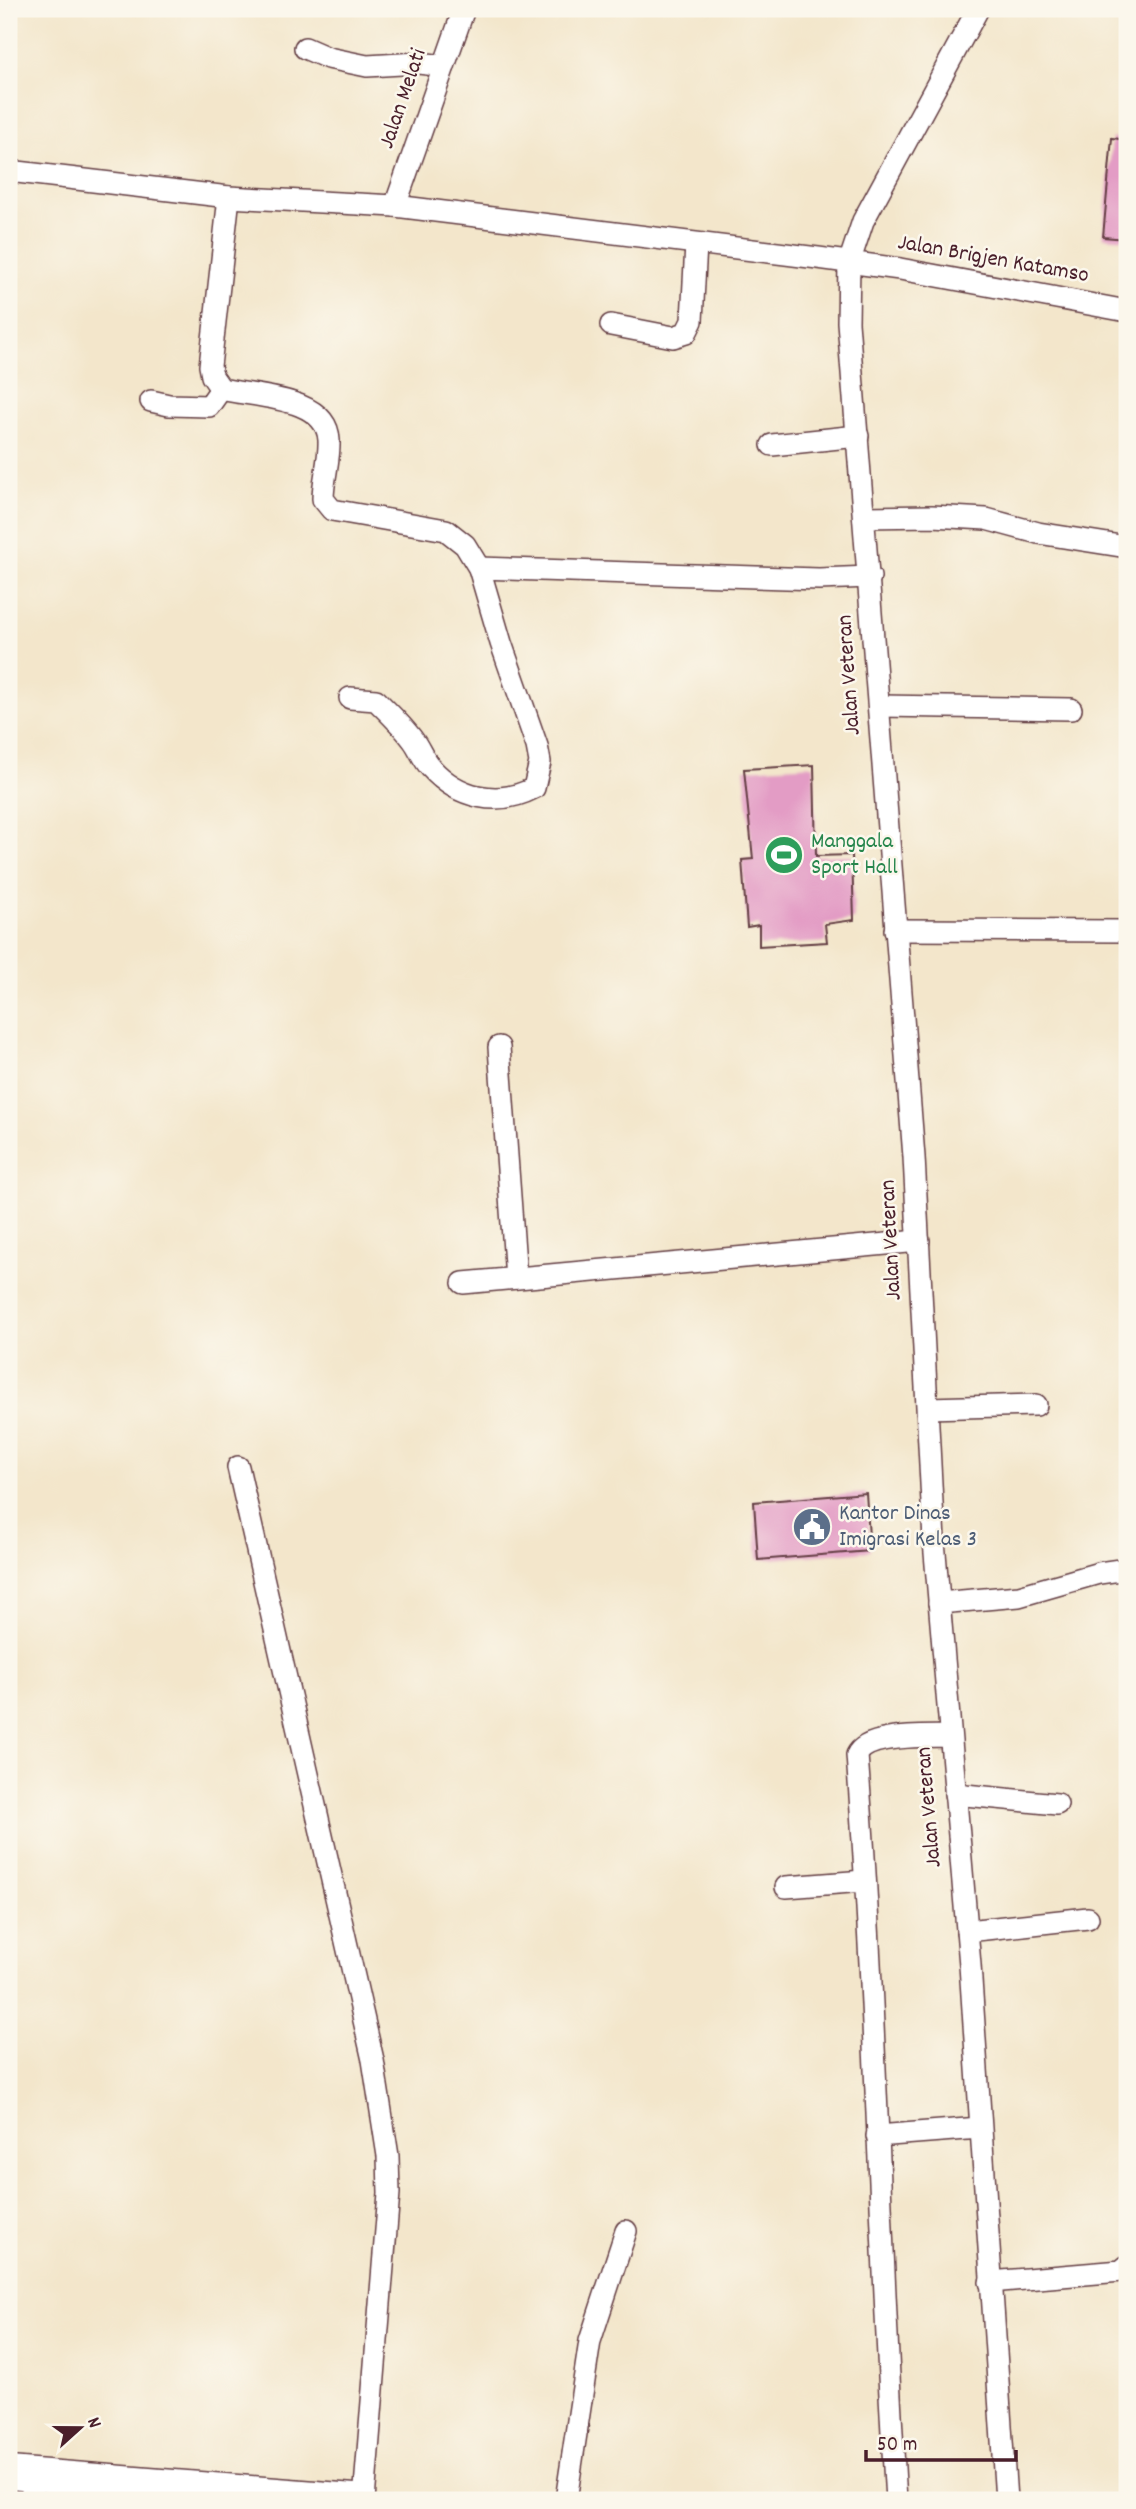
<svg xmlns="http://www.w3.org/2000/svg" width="1136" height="2509" font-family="Dekko,sans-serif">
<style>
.building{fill:#e39cc5}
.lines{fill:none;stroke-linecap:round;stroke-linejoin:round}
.minor-casing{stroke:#633d43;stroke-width:24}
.highway-casing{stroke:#633d43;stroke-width:35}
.minor{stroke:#fff;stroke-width:21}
.highway{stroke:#fff;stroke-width:32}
.labels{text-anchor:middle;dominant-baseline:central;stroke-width:5;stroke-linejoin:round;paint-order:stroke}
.street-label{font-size:23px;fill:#4a1f2b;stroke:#fbf7ec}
.leisure-label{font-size:23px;fill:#27864d;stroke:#fbf7ec;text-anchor:start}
.service-label{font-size:23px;fill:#4e5e75;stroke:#fbf7ec;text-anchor:start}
</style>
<rect width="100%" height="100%" fill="#fbf7ec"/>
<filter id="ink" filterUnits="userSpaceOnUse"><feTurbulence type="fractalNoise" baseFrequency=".0143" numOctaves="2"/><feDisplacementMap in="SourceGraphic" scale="14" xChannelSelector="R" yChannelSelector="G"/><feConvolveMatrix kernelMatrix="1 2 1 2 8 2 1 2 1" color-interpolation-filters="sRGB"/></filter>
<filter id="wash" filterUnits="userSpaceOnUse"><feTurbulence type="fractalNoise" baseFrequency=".00686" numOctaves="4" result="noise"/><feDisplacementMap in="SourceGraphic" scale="28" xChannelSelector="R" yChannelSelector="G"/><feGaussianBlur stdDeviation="1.57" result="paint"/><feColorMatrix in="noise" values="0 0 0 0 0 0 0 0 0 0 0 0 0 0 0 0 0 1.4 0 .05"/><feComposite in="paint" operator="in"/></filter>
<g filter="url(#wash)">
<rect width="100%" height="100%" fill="#f3e6cb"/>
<g id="blocks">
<g class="building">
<polygon points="1112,138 1127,140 1127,239 1103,237"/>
<polygon points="814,765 816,856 852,855 854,920 825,924 827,942 759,946 759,925 747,927 742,860 753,859 744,769"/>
<polygon points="866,1493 870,1551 758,1560 754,1502"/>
</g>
</g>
</g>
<g filter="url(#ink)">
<use href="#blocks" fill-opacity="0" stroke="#633d43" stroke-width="2"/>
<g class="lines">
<g class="minor-casing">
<g id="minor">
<polyline points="978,9 863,221 849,263 848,322 914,1157 934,1541 970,1965 1006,2500"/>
<polyline points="305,48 328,58 367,66 419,63 444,66"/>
<polyline points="9,171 229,197 395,206 818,258 900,269 1127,311"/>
<path d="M229,197l-19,169 2,10 9,13c33,8 106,7 108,51 1,20 -6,39 -6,59l9,11 114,20 19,15 14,23 22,75 36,103 3,16 -6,26c-36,19 -76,10 -103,-20 -8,-8 -11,-19 -18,-28 -11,-15 -24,-27 -37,-40l-26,-2"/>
<polyline points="395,206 464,9"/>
<polyline points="611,325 673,337 686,333 692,321 696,244"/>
<polyline points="151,401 169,405 209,406 221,389"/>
<polyline points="772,445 858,436"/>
<polyline points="865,517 932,516 986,519 1038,533 1127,547"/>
<polyline points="479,568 819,579 870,577"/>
<polyline points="880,706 1071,709"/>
<polyline points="895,930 1127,931"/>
<polyline points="499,1047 516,1278"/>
<polyline points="463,1283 919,1241"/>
<polyline points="928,1408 1036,1405"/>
<polyline points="238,1467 373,2060 388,2156 389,2193 364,2500"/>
<polyline points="939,1603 1019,1596 1099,1573 1127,1569"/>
<polyline points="955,1794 1057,1804"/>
<polyline points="786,1887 864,1881"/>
<polyline points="967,1931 1088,1918"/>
<polyline points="877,2136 980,2128"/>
<polyline points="990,2282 1121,2271 1127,2266"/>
<polyline points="31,2500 34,2476"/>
<polyline points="566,2500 590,2341 626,2231"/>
<path d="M896,2500c-16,-248 -20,-497 -39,-745 10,-22 70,-18 93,-19"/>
</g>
</g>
<g class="highway-casing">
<polyline id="highway" points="9,2473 354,2500"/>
</g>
<use href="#minor" class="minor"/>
<use href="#highway" class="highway"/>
</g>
</g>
<defs>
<g id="stadium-disc" transform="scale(2.0125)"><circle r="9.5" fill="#2e9e5b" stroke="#fbf7ec"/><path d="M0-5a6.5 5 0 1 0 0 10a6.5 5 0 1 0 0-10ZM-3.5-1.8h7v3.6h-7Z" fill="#fff"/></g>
<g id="civic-disc" transform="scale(2.0125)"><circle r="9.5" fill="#5c6f8a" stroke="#fbf7ec"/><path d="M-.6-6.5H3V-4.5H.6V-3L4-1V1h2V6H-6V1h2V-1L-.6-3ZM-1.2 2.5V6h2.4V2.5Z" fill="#fff"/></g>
</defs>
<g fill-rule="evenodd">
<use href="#stadium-disc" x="784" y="855"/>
<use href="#civic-disc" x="812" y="1527"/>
</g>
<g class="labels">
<g class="street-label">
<text transform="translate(404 99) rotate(-71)">Jalan Melati</text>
<text transform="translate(993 260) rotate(10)">Jalan Brigjen Katamso</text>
<text transform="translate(850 675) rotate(-94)">Jalan Veteran</text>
<text transform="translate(892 1240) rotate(-93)">Jalan Veteran</text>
<text transform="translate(930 1807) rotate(-95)">Jalan Veteran</text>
</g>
<g class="leisure-label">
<text x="811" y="842">Manggala<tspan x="811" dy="26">Sport Hall</tspan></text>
</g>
<g class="service-label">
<text x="839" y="1514">Kantor Dinas<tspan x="839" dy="26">Imigrasi Kelas 3</tspan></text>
</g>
</g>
<rect width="1136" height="2509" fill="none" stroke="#fbf7ec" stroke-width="35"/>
<g transform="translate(80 2428) rotate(69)" stroke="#fbf7ec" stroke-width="5" paint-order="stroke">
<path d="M0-5L12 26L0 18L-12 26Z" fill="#4a1f2b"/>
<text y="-10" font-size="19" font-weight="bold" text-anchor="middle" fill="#4a1f2b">N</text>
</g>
<path d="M866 2450v10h150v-10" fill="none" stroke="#4a1f2b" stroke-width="3.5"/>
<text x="877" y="2450" font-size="21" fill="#4a1f2b" stroke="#fbf7ec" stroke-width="5" paint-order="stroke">50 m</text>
</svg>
